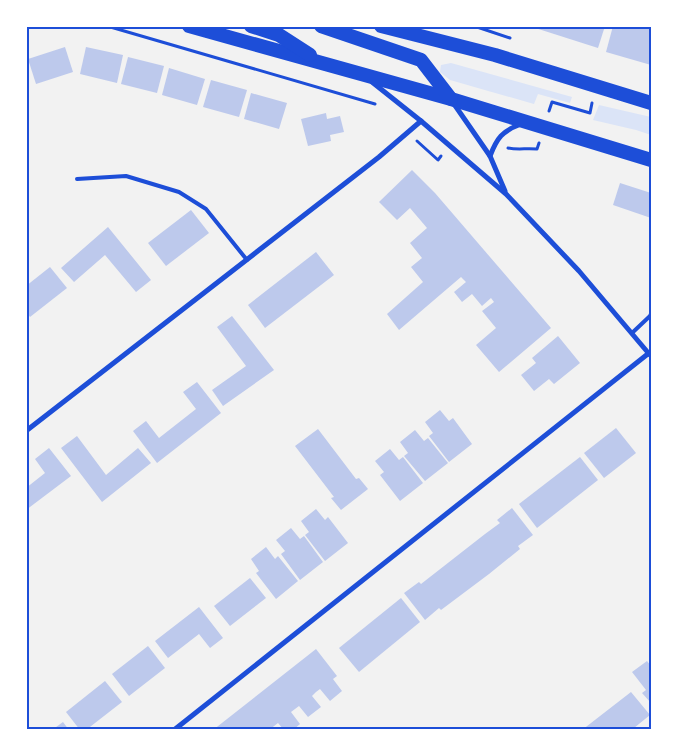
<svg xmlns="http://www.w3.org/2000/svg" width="677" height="756" font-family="Lato,sans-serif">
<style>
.green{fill:#dbe4f7}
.building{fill:#bdc9ec}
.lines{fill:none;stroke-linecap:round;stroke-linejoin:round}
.path{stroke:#1d4ed8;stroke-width:3}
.service{stroke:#1d4ed8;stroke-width:4}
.minor{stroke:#1d4ed8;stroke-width:5}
.trunk{stroke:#1d4ed8;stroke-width:14}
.neatline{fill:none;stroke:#1d4ed8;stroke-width:2}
</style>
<rect width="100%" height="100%" fill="#f2f2f2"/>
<g class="green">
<polygon points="451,63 572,97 570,103 538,94 534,104 450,80 440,72 441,65"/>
<polygon points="599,105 651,117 651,135 636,130 593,120"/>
</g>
<g class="building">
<polygon points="529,26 605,26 598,48"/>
<polygon points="613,26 643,26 651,28 651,65 606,52"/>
<polygon points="65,47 73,72 36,84 28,59"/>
<polygon points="86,47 123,55 117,83 80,74"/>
<polygon points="128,57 164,66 157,93 121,84"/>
<polygon points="169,68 205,79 197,105 162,95"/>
<polygon points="211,80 247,90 239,117 203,107"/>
<polygon points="251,93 287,103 279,129 244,119"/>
<polygon points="326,113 327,119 340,116 344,132 330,135 331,141 308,146 301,119"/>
<polygon points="412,170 435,193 551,328 499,372 476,345 496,328 482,311 494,302 491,298 482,306 472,294 462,302 454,292 466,282 461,277 399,330 387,314 423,282 411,267 422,258 410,243 427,228 410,208 397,220 379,202"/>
<polygon points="620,183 651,193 651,218 613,205"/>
<polygon points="191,210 209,233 166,266 148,243"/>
<polygon points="108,227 151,280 136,292 105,255 74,282 61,268"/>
<polygon points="316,252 334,275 265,328 248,305"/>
<polygon points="50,267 67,288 30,317 26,311 26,286"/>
<polygon points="232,316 274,370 223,406 212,390 246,366 217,327"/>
<polygon points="558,336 580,363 554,384 549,379 534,391 521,375 536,363 532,358"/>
<polygon points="197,382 221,413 157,463 133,431 146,421 159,438 196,409 183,392"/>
<polygon points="440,410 449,421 453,418 472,444 449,462 429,436 433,433 425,422"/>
<polygon points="616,428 636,453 604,478 584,453"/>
<polygon points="318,429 356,479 359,478 368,489 341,510 331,498 334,497 295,446"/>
<polygon points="415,430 424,441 428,438 448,463 425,481 404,456 408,453 400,442"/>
<polygon points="77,436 106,475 138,448 151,463 102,502 61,448"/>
<polygon points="49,448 71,476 26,510 26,488 45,473 35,459"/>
<polygon points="390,449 399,460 403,457 423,483 400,501 380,475 384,472 375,461"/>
<polygon points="580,457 598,480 537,528 519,504"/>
<polygon points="512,508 533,535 518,546 520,549 489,574 441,610 439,608 425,620 404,593 419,582 421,584 485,534 500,523 497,520"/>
<polygon points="316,509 325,520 328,517 348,543 325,561 305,535 309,532 301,521"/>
<polygon points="291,528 300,539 304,536 323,562 300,580 281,554 285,551 276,540"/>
<polygon points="266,547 275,559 278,556 298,581 276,599 256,573 259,571 251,559"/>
<polygon points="250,578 266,598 230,626 214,606"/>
<polygon points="401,598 420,622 359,672 339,648"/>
<polygon points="199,607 223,638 210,648 199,634 168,658 155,641"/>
<polygon points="148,646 165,668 129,696 112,674"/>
<polygon points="316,649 337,676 333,679 342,691 330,701 320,689 316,692 312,696 321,707 308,717 299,706 291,712 300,724 293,730 284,730 278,723 269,730 213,730"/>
<polygon points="647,661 651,666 651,703 642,693 646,690 632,672"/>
<polygon points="105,681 122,702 86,730 80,730 66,712"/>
<polygon points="631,692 650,715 634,728 632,730 582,730"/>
<polygon points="63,722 69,730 52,730"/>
</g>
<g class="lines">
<g class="path">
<polyline points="107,26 375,104"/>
<polyline points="474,26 510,38"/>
<polyline points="549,111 552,102 590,113 592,103"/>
<polyline points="417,141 438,160 441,156"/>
<path d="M508,148c10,2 18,0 29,1l2,-6"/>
</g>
<g class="service">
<polyline points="77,179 126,176 179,192 206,209 247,260"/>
<polyline points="632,333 650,316 651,314"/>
</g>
<g class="minor">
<polyline points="372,82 421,121 506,194 579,271 650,355"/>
<polyline points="454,104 490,156 505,191"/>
<path d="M490,156c7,-18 12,-25 31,-32"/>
<polyline points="26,431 379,157 421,121"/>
<polyline points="174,730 649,353"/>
</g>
<g class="trunk">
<polyline points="189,26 451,99 651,160"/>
<polyline points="251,26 279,35 310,55"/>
<polyline points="321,26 421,60 451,99"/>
<polyline points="381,26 495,55 651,103"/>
</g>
</g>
<rect width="677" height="756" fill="none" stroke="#ffffff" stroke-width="55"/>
<rect x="28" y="28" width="622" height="700" class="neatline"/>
</svg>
